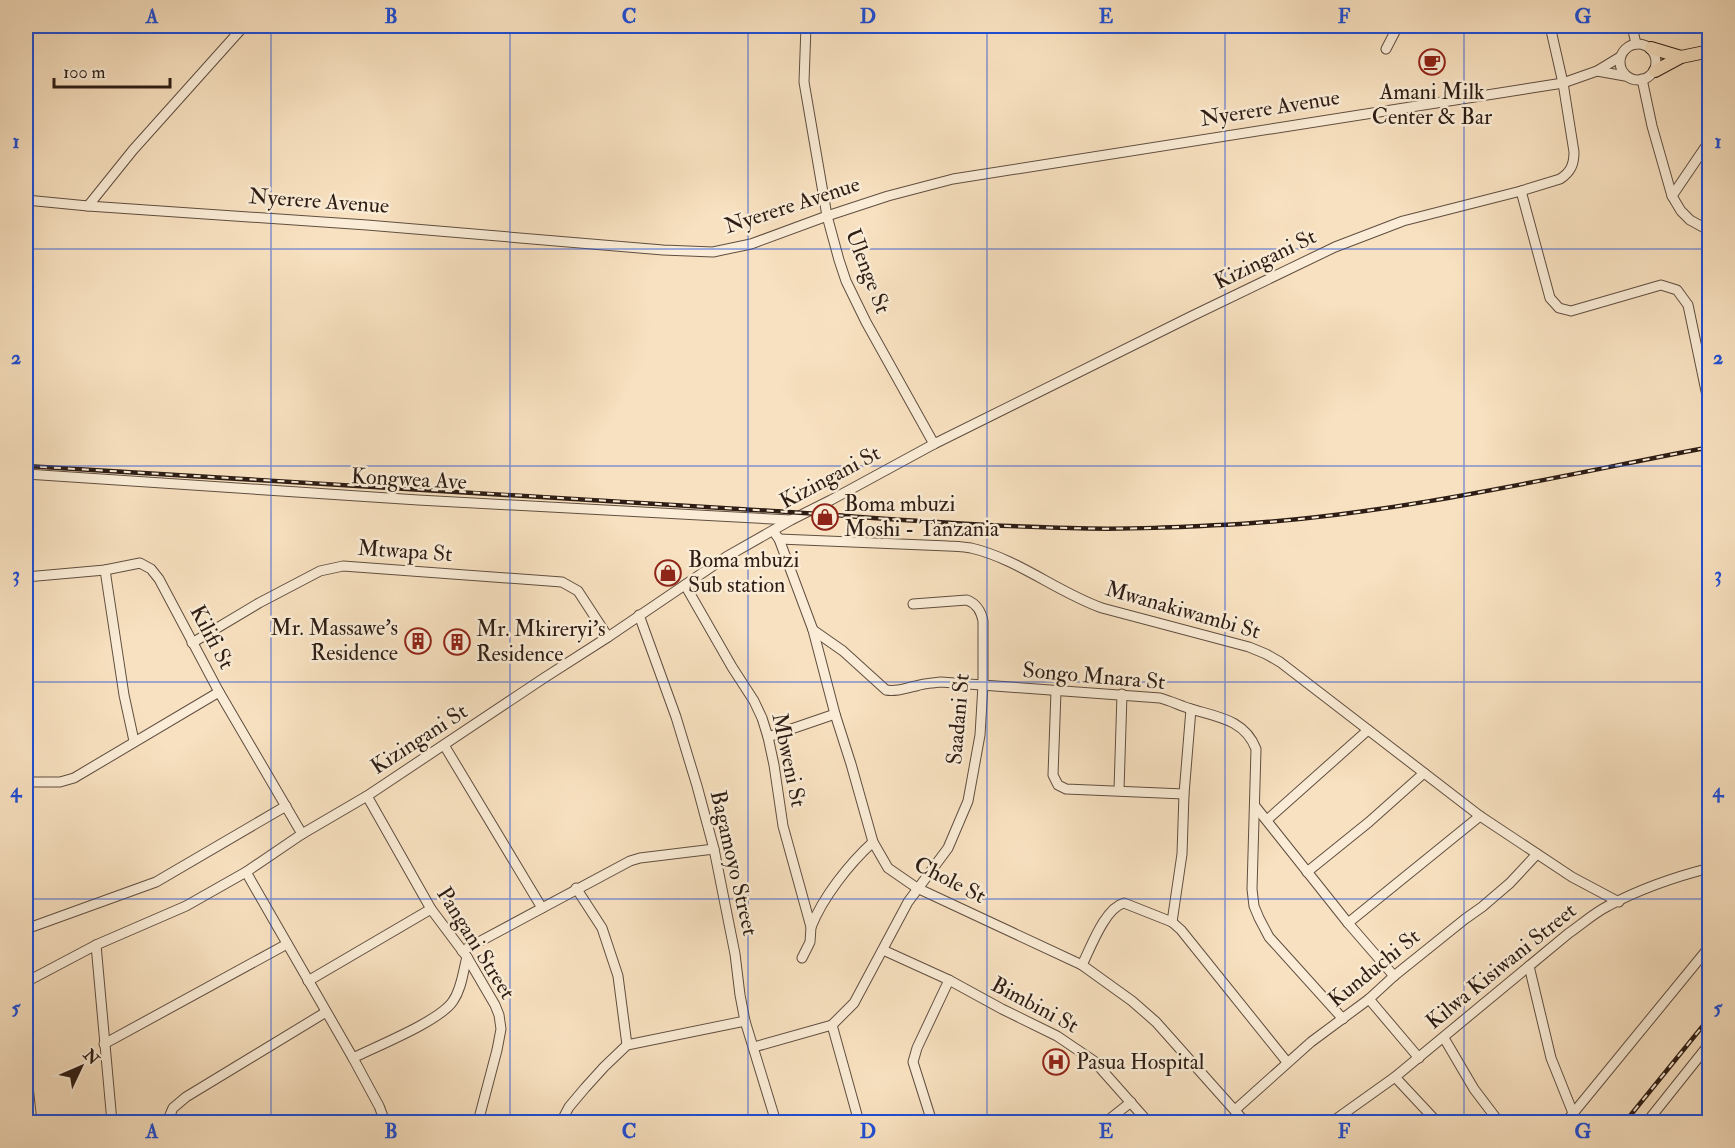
<svg xmlns="http://www.w3.org/2000/svg" width="1735" height="1148" font-family="'IM FELL Double Pica',serif">
<style>
.lines{fill:none;stroke-linecap:round;stroke-linejoin:round}
.minor-casing{stroke:#604e40;stroke-width:11}
.major-casing{stroke:#2d1d15;stroke-width:14}
.minor{stroke:#faecd6;stroke-width:9}
.major{stroke:#f8e1c0;stroke-width:12}
.rail-casing{stroke:#2d1d15;stroke-width:4.5}
.rail{stroke:#faecd6;stroke-width:2;stroke-dasharray:7;stroke-linecap:butt}
.grid{fill:none;stroke:#1d4ed8;stroke-width:1.5;stroke-opacity:0.55}
.labels{text-anchor:middle;dominant-baseline:central;stroke-width:5;stroke-linejoin:round;paint-order:stroke}
.poi-label{font-size:22px;fill:#2d1d15;stroke:#faecd6;text-anchor:start}
.street-label{font-size:22px;fill:#2d1d15;stroke:#faecd6}
.neatline{fill:none;stroke:#1d4ed8;stroke-width:2}
.grid-label{font-size:20px;text-anchor:middle;font-weight:bold;fill:#1d4ed8}
</style>
<rect width="100%" height="100%" fill="#f8e1c0"/>
<filter id="stains"><feTurbulence type="fractalNoise" baseFrequency=".00333" numOctaves="4"/><feColorMatrix values="0 0 0 0 .2 0 0 0 0 .09 0 0 0 0 .02 0 0 0 .5 -.17"/></filter>
<radialGradient id="worn" r=".72"><stop offset=".6" stop-color="#630" stop-opacity="0"/><stop offset="1" stop-color="#630" stop-opacity=".3"/></radialGradient>
<g class="lines">
<g class="minor-casing">
<g id="minor">
<polyline points="806,26 804,82 827,216 839,260 846,281 866,322 934,444"/>
<polyline points="1632,26 1636,44"/>
<circle cx="1638" cy="62" r="18"/>
<polyline points="1386,49 1398,26"/>
<polyline points="1597,71 1625,76"/>
<polyline points="1642,79 1652,126 1672,196 1681,211 1690,220 1710,231"/>
<polyline points="1521,191 1550,298 1559,308 1571,311 1661,285 1677,290 1688,305 1710,410"/>
<polyline points="1672,196 1710,140"/>
<polyline points="26,200 88,206 367,225 663,250 713,252 751,244 827,216 888,196 953,179 1563,83 1597,71 1620,57"/>
<polyline points="88,206 133,150 244,26"/>
<polyline points="26,474 418,500 791,520"/>
<polyline points="776,535 779,539 813,630 835,714 851,764 873,842 888,868 917,888 1082,965 1132,1001 1156,1022 1245,1122"/>
<path d="M779,539l169,7c7,0 16,1 23,2 47,11 86,44 131,60l147,39 17,7 14,8 200,154 92,61 47,25"/>
<polyline points="105,570 124,695 134,741"/>
<polyline points="26,577 105,570 140,563 151,569 159,579 219,692 302,834"/>
<polyline points="685,585 732,667 754,701 762,718 768,737 774,765 783,826 811,927 810,942 802,958"/>
<polyline points="639,615 676,717 697,786 714,849 735,954 740,995 745,1021 776,1122"/>
<path d="M813,630l30,21 43,39c11,2 19,-2 30,-4 8,-3 17,-3 25,-4l219,16c11,3 21,8 31,11 27,8 54,11 65,40l-4,140 2,17 5,12 10,19 74,82"/>
<polyline points="192,643 259,603 320,571 343,566 562,582 578,591 608,637"/>
<polyline points="1056,691 1053,775 1058,785 1066,789 1184,794"/>
<polyline points="768,737 835,714"/>
<polyline points="444,745 542,908"/>
<polyline points="26,782 60,782 74,778 219,692"/>
<polyline points="1119,790 1122,694"/>
<polyline points="367,796 431,909 467,957 495,1005 499,1015 501,1029 497,1050 478,1122"/>
<polyline points="1255,806 1348,923 1394,976"/>
<polyline points="1267,820 1368,730"/>
<polyline points="246,872 353,1058 379,1106 384,1119 384,1122"/>
<polyline points="1307,872 1369,822 1424,773"/>
<polyline points="576,888 602,928 618,976 627,1045"/>
<polyline points="1172,922 1182,854 1184,794 1191,709"/>
<polyline points="1348,923 1480,816"/>
<path d="M811,927c12,-30 38,-63 62,-85"/>
<polyline points="26,929 156,882 286,806"/>
<polyline points="96,945 112,1122"/>
<polyline points="883,950 949,980 1002,1009 1057,1036 1094,1061 1148,1122"/>
<polyline points="462,951 630,861 640,858 714,849"/>
<path d="M1082,965c9,-18 23,-57 42,-62l48,19 9,8 106,132"/>
<polyline points="1529,966 1551,1058 1573,1113"/>
<polyline points="308,981 431,909"/>
<path d="M26,982l70,-37 90,-39 60,-34 56,-38 65,-38 177,-118 64,-41 118,-80 65,-37 40,-20 103,-56 258,-128 143,-69 68,-26 118,-30 39,-12c11,-7 14,-15 14,-27l-11,-69 -13,-57"/>
<polyline points="1369,999 1419,1058"/>
<polyline points="832,1025 859,1122"/>
<polyline points="1444,1038 1474,1089 1499,1122"/>
<polyline points="104,1044 287,944"/>
<path d="M754,1047l78,-22 22,-22 54,-101 40,-54 20,-47 12,-66 3,-50v-64c-2,-10 -6,-17 -16,-21l-54,4"/>
<path d="M353,1058c24,-12 87,-37 100,-57 9,-13 10,-30 14,-44"/>
<polyline points="26,1068 32,1122"/>
<polyline points="1395,1077 1437,1122"/>
<polyline points="1235,1110 1311,1042 1369,999 1394,976 1465,919 1482,907 1510,883 1537,854"/>
<polyline points="167,1122 173,1108 186,1097 326,1012"/>
<polyline points="561,1122 569,1107 585,1088 604,1067 627,1045 745,1021"/>
<polyline points="932,1122 913,1062 917,1048 949,980"/>
<polyline points="1106,1122 1131,1102"/>
<path d="M1332,1122l63,-45 174,-144c13,-9 25,-20 39,-27 32,-17 66,-29 102,-38"/>
<polyline points="1566,1122 1710,946"/>
<polyline points="1647,1122 1710,1043"/>
</g>
</g>
<g class="major-casing">
<g id="major">
<polyline points="1651,48 1681,57"/>
<polyline points="1655,71 1681,57 1710,51"/>
</g>
</g>
<use href="#minor" class="minor"/>
<use href="#major" class="major"/>
<g class="rail-casing">
<g id="rail">
<path d="M26,466c237,14 475,28 713,43 110,6 220,17 331,19 56,2 113,-1 170,-4 158,-10 314,-47 470,-77"/>
<polyline points="1625,1122 1710,1017"/>
</g>
</g>
<use href="#rail" class="rail"/>
</g>
<path class="grid" d="M271,26v1096M510,26v1096M748,26v1096M987,26v1096M1225,26v1096M1464,26v1096M26,249h1684M26,466h1684M26,682h1684M26,899h1684"/>
<defs>
<g id="cafe-ring" transform="scale(1.35)"><circle r="9.5" fill="#faecd6" stroke="#8f2418" stroke-width="1.5"/><path d="M-5.5-4.5H6V0H3Q3 3.5 0 3.5H-2.5Q-5.5 3.5-5.5 0ZM3-3.2v2h1.7v-2ZM-6 4.5H4V6H-6Z" fill="#8f2418"/></g>
<g id="shop-ring" transform="scale(1.35)"><circle r="9.5" fill="#faecd6" stroke="#8f2418" stroke-width="1.5"/><path d="M-5-2.5h2.3a2.7 3.5 0 0 1 5.4 0H5L5.5 6h-11ZM-1.5-2.5h3a1.5 2.3 0 0 0-3 0Z" fill="#8f2418"/></g>
<g id="building-ring" transform="scale(1.35)"><circle r="9.5" fill="#faecd6" stroke="#8f2418" stroke-width="1.5"/><path d="M-4-6H4V6H1V3H-1V6H-4ZM-2.5-4.3h1.7v1.8h-1.7ZM.8-4.3h1.7v1.8H.8ZM-2.5-1h1.7V.8h-1.7ZM.8-1h1.7V.8H.8Z" fill="#8f2418"/></g>
<g id="hospital-ring" transform="scale(1.35)"><circle r="9.5" fill="#faecd6" stroke="#8f2418" stroke-width="1.5"/><path d="M-5-5h3v3.5h4V-5h3V5h-3V1.5h-4V5h-3Z" fill="#8f2418"/></g>
</defs>
<g fill-rule="evenodd">
<use href="#cafe-ring" x="1432" y="62"/>
<use href="#shop-ring" x="825" y="517"/>
<use href="#shop-ring" x="668" y="573"/>
<use href="#building-ring" x="418" y="641"/>
<use href="#building-ring" x="457" y="642"/>
<use href="#hospital-ring" x="1056" y="1062"/>
</g>
<g class="labels">
<g class="poi-label">
<text x="1432" y="92" text-anchor="middle">Amani Milk<tspan x="1432" dy="25">Center &amp; Bar</tspan></text>
<text x="844" y="504">Boma mbuzi<tspan x="844" dy="25">Moshi - Tanzania</tspan></text>
<text x="688" y="560">Boma mbuzi<tspan x="688" dy="25">Sub station</tspan></text>
<text x="398" y="628" text-anchor="end">Mr. Massawe's<tspan x="398" dy="25">Residence</tspan></text>
<text x="476" y="629">Mr. Mkireryi's<tspan x="476" dy="25">Residence</tspan></text>
<text x="1076" y="1062">Pasua Hospital</text>
</g>
<g class="street-label">
<text transform="translate(1270 108) rotate(-9)">Nyerere Avenue</text>
<text transform="translate(319 201) rotate(4)">Nyerere Avenue</text>
<text transform="translate(792 205) rotate(-18)">Nyerere Avenue</text>
<text transform="translate(1265 259) rotate(-26)">Kizingani St</text>
<text transform="translate(868 271) rotate(69)">Ulenge St</text>
<text transform="translate(830 477) rotate(-28)">Kizingani St</text>
<text transform="translate(409 479) rotate(3)">Kongwea Ave</text>
<text transform="translate(405 551) rotate(4)">Mtwapa St</text>
<text transform="translate(1183 610) rotate(16)">Mwanakiwambi St</text>
<text transform="translate(212 637) rotate(62)">Kilifi St</text>
<text transform="translate(1094 676) rotate(5)">Songo Mnara St</text>
<text transform="translate(958 719) rotate(-85)">Saadani St</text>
<text transform="translate(419 739) rotate(-33)">Kizingani St</text>
<text transform="translate(789 760) rotate(78)">Mbweni St</text>
<text transform="translate(734 863) rotate(77)">Bagamoyo Street</text>
<text transform="translate(950 880) rotate(27)">Chole St</text>
<text transform="translate(476 943) rotate(58)">Pangani Street</text>
<text transform="translate(1501 966) rotate(-39)">Kilwa Kisiwani Street</text>
<text transform="translate(1374 968) rotate(-39)">Kunduchi St</text>
<text transform="translate(1035 1005) rotate(28)">Bimbini St</text>
</g>
</g>
<rect width="1735" height="1148" fill="none" stroke="#f8e1c0" stroke-width="66"/>
<g transform="translate(81 1067) rotate(46)" stroke="#faecd6" stroke-width="4.5" paint-order="stroke">
<path d="M0-4.5L10 22L0 15L-10 22Z" fill="#2d1d15"/>
<text y="-9" font-size="16" font-weight="bold" text-anchor="middle" fill="#2d1d15">N</text>
</g>
<path d="M54 78v9h116v-9" fill="none" stroke="#2d1d15" stroke-width="3"/>
<text x="63" y="78" font-size="18" fill="#2d1d15" stroke="#faecd6" stroke-width="4.5" paint-order="stroke">100 m</text>
<rect x="33" y="33" width="1669" height="1082" class="neatline"/>
<g class="grid-label">
<text x="152" y="23">A</text>
<text x="391" y="23">B</text>
<text x="629" y="23">C</text>
<text x="868" y="23">D</text>
<text x="1106" y="23">E</text>
<text x="1344" y="23">F</text>
<text x="1583" y="23">G</text>
<text x="16" y="148">1</text>
<text x="1718" y="148">1</text>
<text x="16" y="364">2</text>
<text x="1718" y="364">2</text>
<text x="16" y="581">3</text>
<text x="1718" y="581">3</text>
<text x="16" y="797">4</text>
<text x="1718" y="797">4</text>
<text x="16" y="1014">5</text>
<text x="1718" y="1014">5</text>
<text x="152" y="1138">A</text>
<text x="391" y="1138">B</text>
<text x="629" y="1138">C</text>
<text x="868" y="1138">D</text>
<text x="1106" y="1138">E</text>
<text x="1344" y="1138">F</text>
<text x="1583" y="1138">G</text>
</g>
<rect width="100%" height="100%" filter="url(#stains)"/>
<rect width="100%" height="100%" fill="url(#worn)"/>
</svg>
